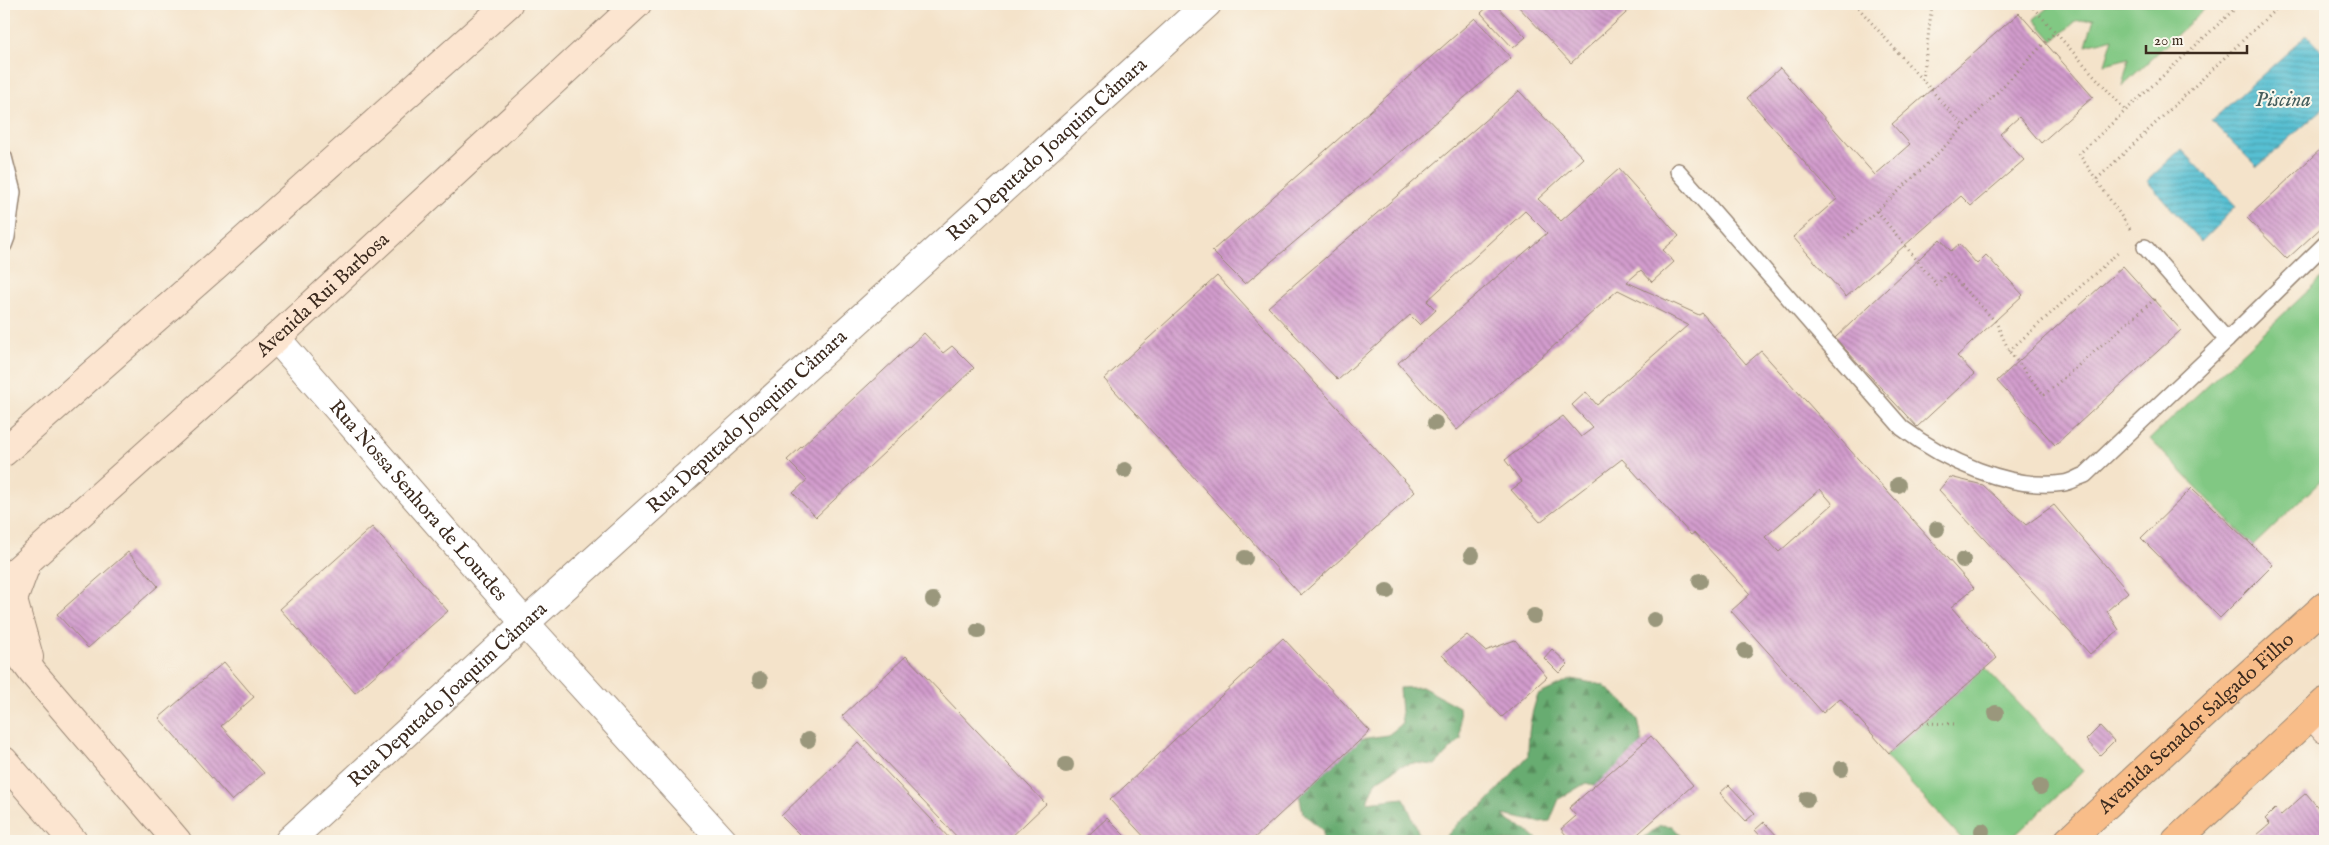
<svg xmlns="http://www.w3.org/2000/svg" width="2329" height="845" font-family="'IM FELL English',serif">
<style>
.grass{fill:#81c883;stroke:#5e7950}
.forest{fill:url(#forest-firs);stroke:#526b48}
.water{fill:url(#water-rules);stroke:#497578}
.building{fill:url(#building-back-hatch);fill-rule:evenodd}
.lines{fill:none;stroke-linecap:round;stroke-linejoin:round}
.lane-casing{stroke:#988674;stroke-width:18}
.street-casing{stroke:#988674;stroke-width:30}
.secondary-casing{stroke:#988674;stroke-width:30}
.primary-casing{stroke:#988674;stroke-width:30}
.path{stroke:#988674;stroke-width:3;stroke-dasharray:1 4;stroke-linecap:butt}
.lane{stroke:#fff;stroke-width:15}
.street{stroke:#fff;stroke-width:28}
.secondary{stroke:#fce5d0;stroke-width:28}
.primary{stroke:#f8bd89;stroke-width:28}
.tree{fill:#9a977c}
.labels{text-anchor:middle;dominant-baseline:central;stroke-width:4;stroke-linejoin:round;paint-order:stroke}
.street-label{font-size:20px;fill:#3b2a1e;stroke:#fbf7ec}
.water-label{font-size:21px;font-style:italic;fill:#455e5d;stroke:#fbf7ec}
</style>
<defs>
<pattern id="forest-firs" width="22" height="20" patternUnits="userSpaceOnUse" patternTransform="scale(1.25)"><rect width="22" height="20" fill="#68ac71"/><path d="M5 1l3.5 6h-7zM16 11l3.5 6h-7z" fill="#578c5c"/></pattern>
<pattern id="water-rules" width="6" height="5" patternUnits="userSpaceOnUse" patternTransform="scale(1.25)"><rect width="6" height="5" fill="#57c0d3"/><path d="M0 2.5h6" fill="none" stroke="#499cab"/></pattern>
<pattern id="building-back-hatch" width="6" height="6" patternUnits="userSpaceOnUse" patternTransform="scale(1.25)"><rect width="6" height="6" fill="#d29ccd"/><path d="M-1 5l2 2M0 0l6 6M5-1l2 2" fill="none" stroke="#ac7fa6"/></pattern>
</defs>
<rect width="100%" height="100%" fill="#fbf7ec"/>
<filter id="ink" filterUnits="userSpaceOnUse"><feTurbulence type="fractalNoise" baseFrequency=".02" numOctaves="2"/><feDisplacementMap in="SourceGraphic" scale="10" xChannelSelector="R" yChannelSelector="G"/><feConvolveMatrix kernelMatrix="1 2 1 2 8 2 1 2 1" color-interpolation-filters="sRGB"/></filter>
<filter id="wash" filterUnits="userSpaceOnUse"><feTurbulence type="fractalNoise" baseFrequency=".0096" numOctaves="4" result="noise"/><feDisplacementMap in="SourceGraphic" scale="20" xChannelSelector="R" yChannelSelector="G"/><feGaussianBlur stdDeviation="1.12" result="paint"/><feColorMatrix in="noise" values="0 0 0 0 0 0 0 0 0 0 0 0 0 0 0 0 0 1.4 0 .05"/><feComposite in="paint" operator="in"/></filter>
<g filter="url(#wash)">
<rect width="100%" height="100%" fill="#f4e3ca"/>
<g class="grass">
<polygon points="2052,4 2210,4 2122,86 2129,58 2105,64 2113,38 2086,45 2094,18 2076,21 2053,41 2034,19"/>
<polygon points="2325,275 2325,477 2253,546 2150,439"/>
<polygon points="1985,668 2083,771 2009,841 1964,841 1885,756"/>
</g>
<g class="forest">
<path d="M1572,679l31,6 23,19 12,16 6,31 -36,38 -22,-6 -27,16 -9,22 -12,1 -35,-7c10,12 25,13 36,26h-97l20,-22 20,-12 46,-51c0,-22 2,-41 10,-61z"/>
<polygon points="1422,687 1459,707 1461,739 1435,765 1414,763 1400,766 1375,782 1367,802 1404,798 1422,841 1323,841 1323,831 1303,813 1295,775 1346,741 1388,735 1402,724 1399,688"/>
<polygon points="1660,825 1672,826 1686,841 1640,841"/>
</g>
<g class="water">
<polygon points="2307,35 2325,54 2325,107 2257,167 2211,121"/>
<polygon points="2181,149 2236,206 2201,242 2147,181"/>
</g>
<g id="blocks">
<g class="building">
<polygon points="1491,4 1495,4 1526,37 1513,48 1481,13"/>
<polygon points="1516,4 1636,4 1571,63"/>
<polygon points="2019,13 2093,97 2041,143 2019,117 2000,134 2024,160 1971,206 1961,196 1846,297 1793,237 1837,199 1747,98 1780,68 1875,175 1910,144 1892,124"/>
<polygon points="1475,18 1511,58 1245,284 1212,251"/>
<path d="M1519,91l64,67 -45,41 23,22 58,-52 60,67 -16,14 11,12 -22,20 -11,-12 -14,12 72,33 3,-2 44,51 15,-13 213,237 -23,19 46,51 -108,95 -49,-55 -17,15 -92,-102 19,-17 -56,-61 -3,2 -69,-76 -82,63 -29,-32 11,-8 -17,-22 58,-44 18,21 12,-9 -21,-23 14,-13 11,13 91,-80 -70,-35 -161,140 -59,-67 149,-130 -22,-22 -98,90 9,9 -16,15 -10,-10 -72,65 -70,-73zM1820,489l13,15 -54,48 -14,-15z"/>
<polygon points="2325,145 2325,224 2287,259 2247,218"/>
<polygon points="1940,239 1951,251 1959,244 1977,264 1986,255 2023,295 1957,356 1974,374 1917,427 1835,338"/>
<polygon points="2123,266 2181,330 2055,445 1997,381"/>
<polygon points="1217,276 1415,492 1301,595 1104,379"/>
<polygon points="924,333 943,353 952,346 974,368 816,517 793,493 807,480 787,460"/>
<polygon points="1950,477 1983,485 2026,525 2054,505 2128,592 2107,611 2119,630 2090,654 1939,490"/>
<polygon points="2192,488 2273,565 2220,618 2141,538"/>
<polygon points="372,527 448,611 355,693 280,609"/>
<polygon points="128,552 158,586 88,648 57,614"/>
<polygon points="1467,635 1485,651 1515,640 1547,677 1502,717 1442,655"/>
<polygon points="1283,638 1370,731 1251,841 1148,841 1110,800"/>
<polygon points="1552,649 1568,664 1559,673 1544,658"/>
<polygon points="906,656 1046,804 1007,841 961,841 842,716"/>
<polygon points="224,662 254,697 221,726 264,773 232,801 159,718"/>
<polygon points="2100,726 2114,741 2100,755 2086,740"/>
<polygon points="1651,736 1693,785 1630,841 1571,841 1561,829 1576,816 1569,808"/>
<polygon points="858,742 952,841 806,841 781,816"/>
<polygon points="1729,785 1755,813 1746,821 1720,793"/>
<polygon points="2306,793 2325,816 2325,841 2250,841 2270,824 2265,819 2275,809 2281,815"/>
<polygon points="1107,818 1130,841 1082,841"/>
<polygon points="1764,822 1782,841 1765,841 1755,830"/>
</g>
</g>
</g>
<g filter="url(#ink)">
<use href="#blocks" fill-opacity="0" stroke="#988674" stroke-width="1"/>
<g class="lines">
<g class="lane-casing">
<g id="lane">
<polyline points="4,157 13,192 7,237 4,245"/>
<path d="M1678,171l224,257c42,32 108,63 162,55 7,-1 14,-6 21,-8l142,-135"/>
<polyline points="2145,247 2227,340 2325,244"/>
</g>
</g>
<g class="street-casing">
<g id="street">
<path id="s1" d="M276,338l249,285 198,218"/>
<path id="s2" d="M289,841l236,-218 682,-619"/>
</g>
</g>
<g class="secondary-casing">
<g id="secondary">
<polyline points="4,452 214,267 508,4"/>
<polyline points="26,565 13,600 29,657"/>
<path id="s3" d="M4,582l272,-244 361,-334"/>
<polyline points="4,634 33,673 177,841"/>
<polyline points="2312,714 2325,729"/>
<polyline points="4,761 73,841"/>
</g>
</g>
<g class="primary-casing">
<g id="primary">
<path id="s4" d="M2068,841l152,-141 105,-94"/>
<polyline points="2176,841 2325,702"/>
</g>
</g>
<g class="path">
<polyline points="1855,4 1963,126"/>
<polyline points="2030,4 2126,111"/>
<polyline points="1923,80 1932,4"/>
<polyline points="2097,179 2281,4"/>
<polyline points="1877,211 1937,285 1948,272 1996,322 2009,351 2044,395 2156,298"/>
<polyline points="2130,229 2079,154 2240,4"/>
<path d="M1845,238c76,-62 142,-136 210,-206"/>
<polyline points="2009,351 2120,251"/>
<polyline points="1923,723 1954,724"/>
</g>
<use href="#lane" class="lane"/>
<use href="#street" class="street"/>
<use href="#secondary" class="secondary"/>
<use href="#primary" class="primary"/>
</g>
<g class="tree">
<circle cx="1435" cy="423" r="8"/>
<circle cx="1125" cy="470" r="8"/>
<circle cx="1898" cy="485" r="8"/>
<circle cx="1937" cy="529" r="8"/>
<circle cx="1472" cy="555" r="8"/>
<circle cx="1245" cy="558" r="8"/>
<circle cx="1963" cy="560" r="8"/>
<circle cx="1700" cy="581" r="8"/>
<circle cx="1387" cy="591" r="8"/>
<circle cx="933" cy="600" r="8"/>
<circle cx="1534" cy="616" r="8"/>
<circle cx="1654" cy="620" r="8"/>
<circle cx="978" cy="631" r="8"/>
<circle cx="1745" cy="651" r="8"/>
<circle cx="760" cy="680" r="8"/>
<circle cx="1996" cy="713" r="8"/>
<circle cx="808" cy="740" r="8"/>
<circle cx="1066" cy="765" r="8"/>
<circle cx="1841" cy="769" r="8"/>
<circle cx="2040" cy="787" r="8"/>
<circle cx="1807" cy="799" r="8"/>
<circle cx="1982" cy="831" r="8"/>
</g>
</g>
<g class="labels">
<g class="street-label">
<text stroke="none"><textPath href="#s2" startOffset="1026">Rua Deputado Joaquim Câmara</textPath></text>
<text stroke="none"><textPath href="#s3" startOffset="429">Avenida Rui Barbosa</textPath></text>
<text stroke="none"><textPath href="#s2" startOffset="621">Rua Deputado Joaquim Câmara</textPath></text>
<text stroke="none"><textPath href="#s1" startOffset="216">Rua Nossa Senhora de Lourdes</textPath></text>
<text stroke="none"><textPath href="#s2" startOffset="216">Rua Deputado Joaquim Câmara</textPath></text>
<text stroke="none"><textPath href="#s4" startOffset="174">Avenida Senador Salgado Filho</textPath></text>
</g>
<g class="water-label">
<text x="2283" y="100">Piscina</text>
</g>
</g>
<rect width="2329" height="845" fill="none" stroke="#fbf7ec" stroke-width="20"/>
<path d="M2146 45v8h101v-8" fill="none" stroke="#3b2a1e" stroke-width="2.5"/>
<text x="2154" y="45" font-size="15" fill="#3b2a1e" stroke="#fbf7ec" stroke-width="4" paint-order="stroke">20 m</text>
</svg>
